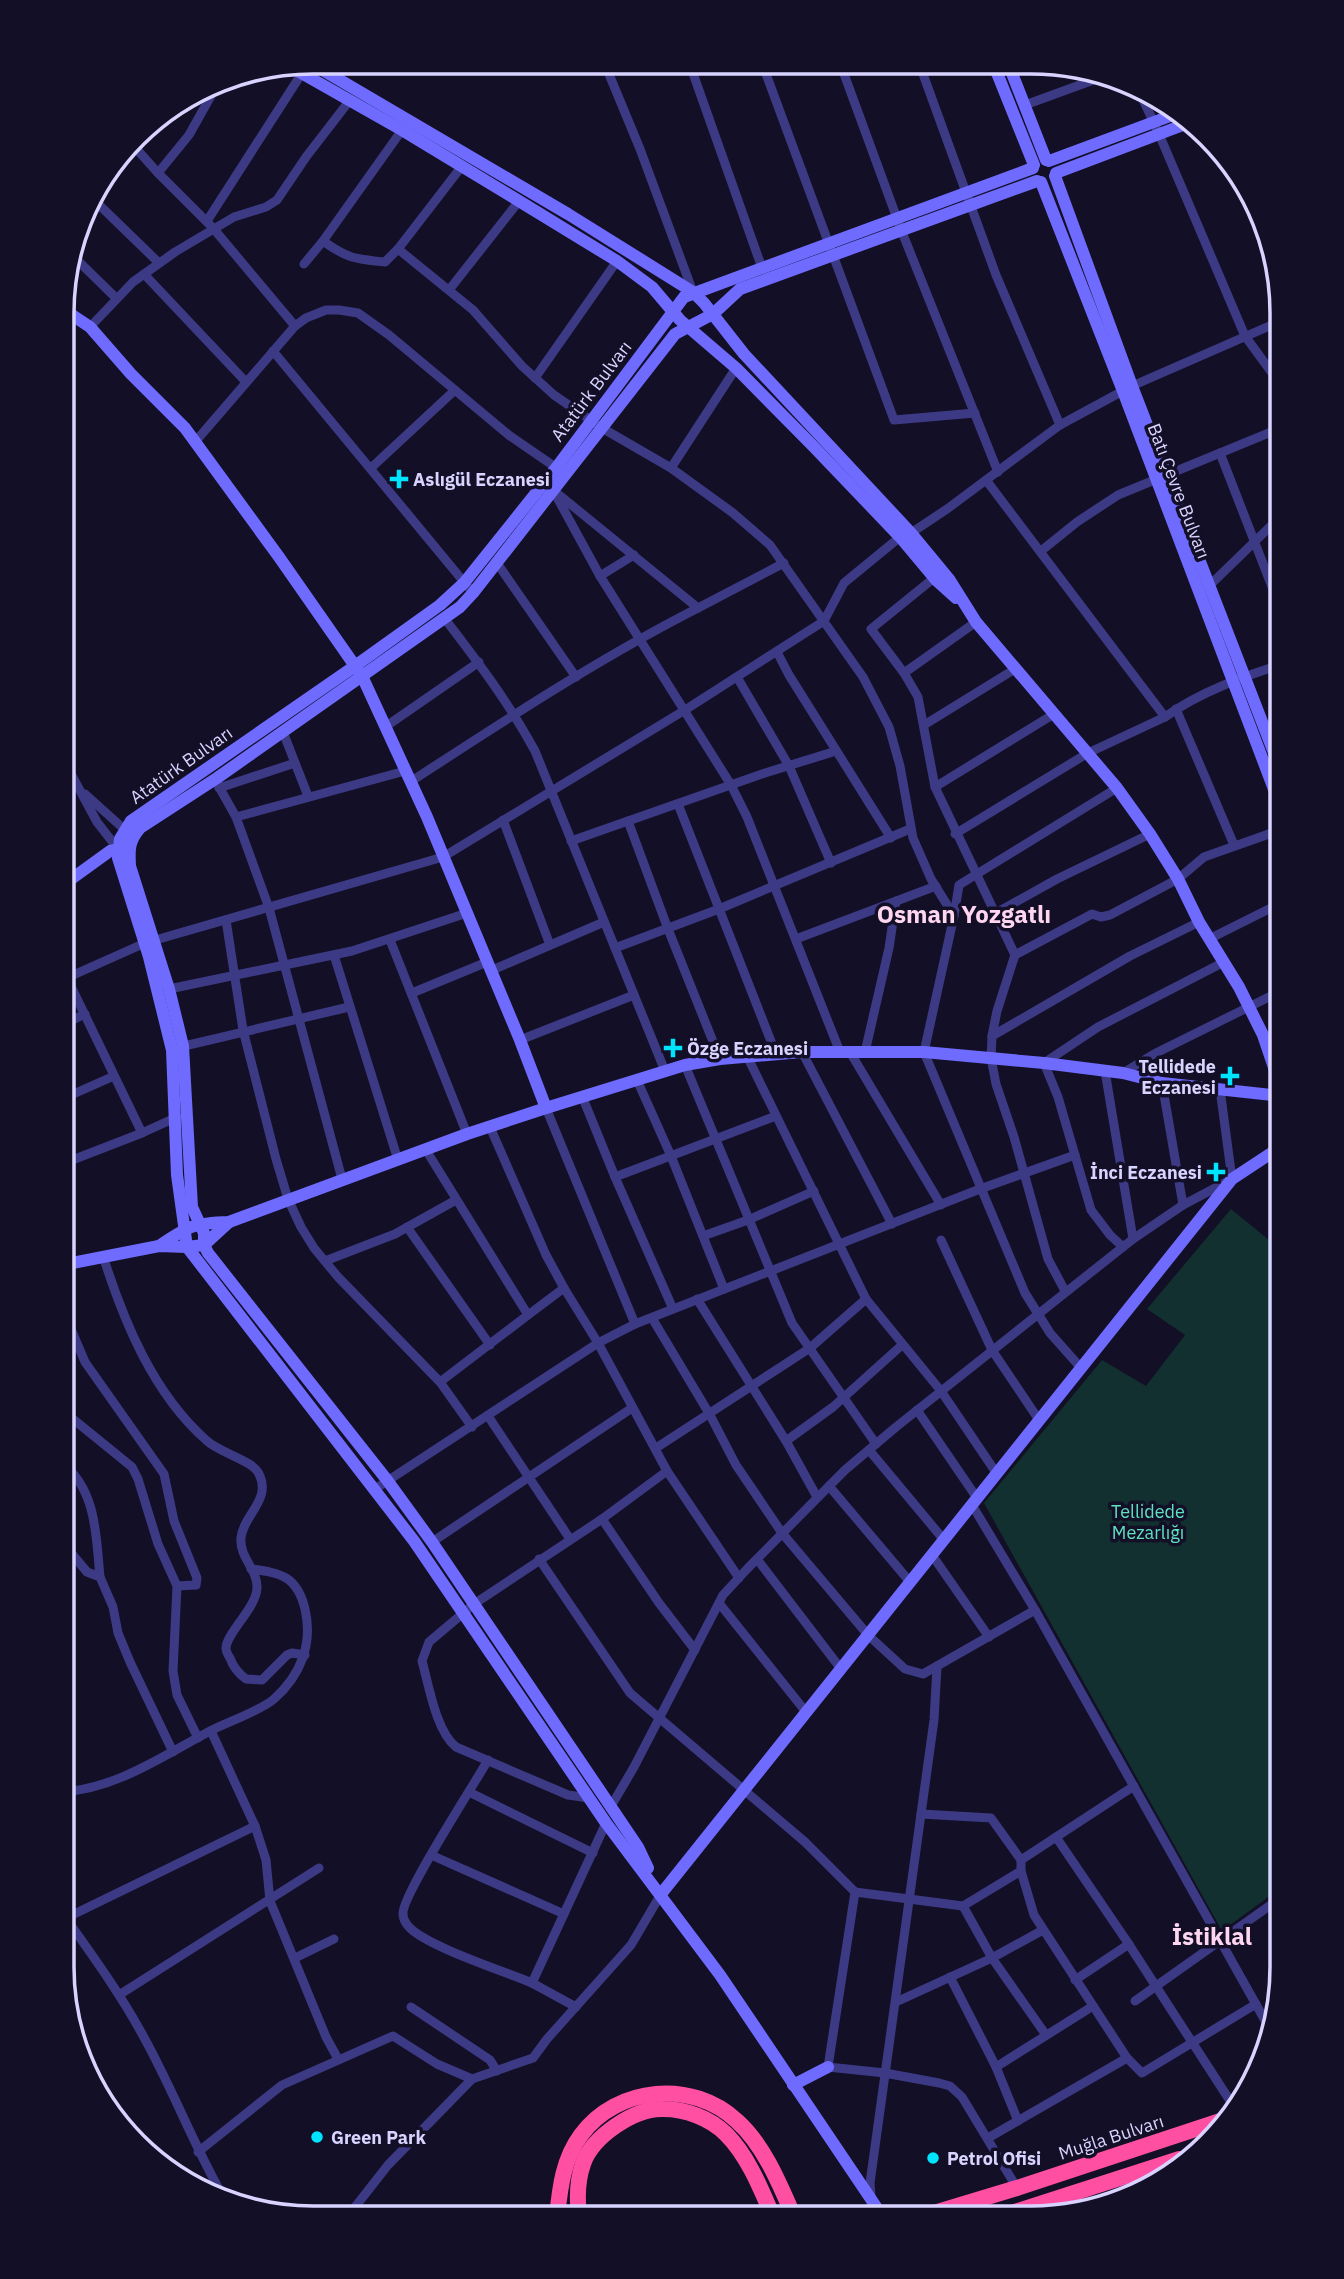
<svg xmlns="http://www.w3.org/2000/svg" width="1344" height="2279" font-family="'IBM Plex Sans',sans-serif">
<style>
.green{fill:#12302f}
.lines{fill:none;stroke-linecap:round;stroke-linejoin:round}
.street{stroke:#3d3a85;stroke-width:9}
.secondary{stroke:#6f6bff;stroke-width:12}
.highway{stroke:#ff4fa3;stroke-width:16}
.poi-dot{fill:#00e5ff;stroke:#130f26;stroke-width:2.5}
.labels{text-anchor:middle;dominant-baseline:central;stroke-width:7;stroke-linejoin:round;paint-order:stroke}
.street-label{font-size:18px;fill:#d9d4ff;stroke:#130f26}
.poi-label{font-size:18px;font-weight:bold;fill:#d9d4ff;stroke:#130f26;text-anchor:start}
.park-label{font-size:18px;fill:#5fe0c0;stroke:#130f26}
.district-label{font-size:24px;font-weight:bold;fill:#ffd6f0;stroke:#130f26}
.rim{fill:none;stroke:#d9d4ff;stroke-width:3.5}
</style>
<rect width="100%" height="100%" fill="#130f26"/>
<polygon class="green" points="1231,1209 1275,1245 1282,1241 1282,1887 1222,1931 984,1503 1102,1360 1146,1386 1185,1335 1147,1309"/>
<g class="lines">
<g class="street">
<polyline points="604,62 640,149 693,292"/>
<polyline points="689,62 762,268"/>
<polyline points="762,63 894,420 975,413"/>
<polyline points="840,63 902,232 998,472"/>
<polyline points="919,63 996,275 1060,425"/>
<polyline points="212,94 220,80"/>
<polyline points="1141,95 1159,134 1245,336 1283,388"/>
<polyline points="1025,105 1099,78"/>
<polyline points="132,144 158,173 213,228 295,326"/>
<polyline points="462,166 398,249 473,310 522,366 554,395 602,428 671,468 733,513 770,545 863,677 889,727 900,766 913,838 931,879 954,916 924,1052 1025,1293 1050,1333 1081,1368"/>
<polyline points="158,173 189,135 212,94 202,89"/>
<polyline points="91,197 159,263"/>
<polyline points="207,221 302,73"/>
<polyline points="323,241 402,130"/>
<polyline points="71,254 116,298"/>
<path d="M304,264l19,-23c25,18 32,18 62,21l13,-13"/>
<polyline points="144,274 246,382"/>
<polyline points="449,290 519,201"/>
<polyline points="90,327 133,282 175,252 234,217 266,207 277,200 306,157 350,100"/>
<polyline points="273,351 473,593"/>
<polyline points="535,378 617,261"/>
<polyline points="195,442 295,326 306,318 326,310 339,310 358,313 389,335 510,436 561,471"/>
<polyline points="1220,453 1283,615"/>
<polyline points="371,468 455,390"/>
<polyline points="671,468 736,368"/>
<path d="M986,480l179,237c35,-25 77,-40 118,-53"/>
<polyline points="1041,551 1077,522 1118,495 1283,427"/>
<polyline points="634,555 600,576 731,785 747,817 840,1052"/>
<polyline points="497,563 576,677"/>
<polyline points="600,576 553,490 698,608 784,563"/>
<polyline points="1208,587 1283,514"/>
<path d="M445,619c33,43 64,84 90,132l130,320"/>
<polyline points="976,622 904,673 918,697 935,787 1015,955 997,1011 992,1036 991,1058 996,1084 1014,1137 1048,1259 1065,1291"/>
<polyline points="777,652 789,675 891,838"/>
<polyline points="904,673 871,629 934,578"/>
<polyline points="737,677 789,766 831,863"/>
<polyline points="1176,709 1234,845"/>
<polyline points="924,725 1015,669"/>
<polyline points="385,727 479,662"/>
<polyline points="283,732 308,796"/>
<polyline points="63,759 97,822 118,849"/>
<path d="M410,782c94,-61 188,-123 288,-174"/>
<polyline points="218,785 236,817"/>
<polyline points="935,787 1054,714"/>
<polyline points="219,788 295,763"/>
<polyline points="85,794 124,829"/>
<polyline points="678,804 776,1054"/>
<polyline points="503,820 550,945"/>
<polyline points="628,821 668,929 720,1059"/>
<polyline points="955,834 1088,753 1165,717"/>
<polyline points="571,841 765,773 836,751"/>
<polyline points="996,913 1057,879 1150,834"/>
<polyline points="954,916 959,885 1117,788"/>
<polyline points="226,920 243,1030 276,1159 288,1199 301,1227 314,1248 338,1277 440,1382 472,1427"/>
<polyline points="796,939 936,886"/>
<polyline points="1209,939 1283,902"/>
<polyline points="390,940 467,1134"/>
<polyline points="615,948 719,909 910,829"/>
<polyline points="334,955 398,1160"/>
<polyline points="1015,955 1092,914 1101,917 1110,915 1178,879 1204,857 1283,829"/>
<polyline points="490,971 604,922"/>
<polyline points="67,978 142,1133"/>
<polyline points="62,980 145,943 443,857 685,710 824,621 844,583 900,537 911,533 947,509 1060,425 1132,386 1283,320"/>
<polyline points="169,989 352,951 467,913"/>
<polyline points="412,993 487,962"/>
<polyline points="62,1025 85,1014"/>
<polyline points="992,1036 1130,956 1199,922"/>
<polyline points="520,1040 634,995"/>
<polyline points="180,1047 349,1007"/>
<polyline points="802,1052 892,1224"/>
<polyline points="850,1052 941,1205"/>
<polyline points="865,1052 889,948 896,901"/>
<polyline points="747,1056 866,1299"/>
<polyline points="1281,1058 1282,1057"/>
<polyline points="685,1065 792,1323 876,1444"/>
<polyline points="1123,1073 1154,1054 1283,990"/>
<polyline points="637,1080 671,1156 724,1289"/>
<polyline points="1162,1083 1183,1205 1232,1179 1220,1089"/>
<polyline points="582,1096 615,1177"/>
<polyline points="62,1099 114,1076"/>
<polyline points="546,1108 635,1324"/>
<polyline points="490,1127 546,1255 564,1288 598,1343 667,1471 739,1578"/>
<polyline points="426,1150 528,1315 564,1288"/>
<polyline points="62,1164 142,1133 177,1117"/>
<polyline points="342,1179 269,908 236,817 405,771"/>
<polyline points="407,1227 490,1345"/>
<polyline points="703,1236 748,1220 814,1191"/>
<polyline points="1133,1239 1183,1205"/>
<polyline points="941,1240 992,1350 1039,1420"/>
<polyline points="1123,1247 1110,1235 1091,1210 1058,1097 1044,1063 1098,1027 1224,962"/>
<path d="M103,1256c21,66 50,137 103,184 13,13 47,20 53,34 13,26 -16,41 -18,64 -2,19 17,32 16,50 -1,21 -32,46 -31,61 0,2 3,8 4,9 3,9 8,15 16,21l16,1 25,-25 5,-2 13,2"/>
<polyline points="325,1261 395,1234 456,1200"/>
<polyline points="62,1295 71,1329 85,1362 164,1474 174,1521 197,1578 196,1585 177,1586"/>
<polyline points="697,1299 786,1441 817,1497"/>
<polyline points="673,1309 615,1177 776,1116"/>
<polyline points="652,1318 710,1415 736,1465 782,1533 868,1635 905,1669 923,1674 1035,1610"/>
<polyline points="440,1382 528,1315"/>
<polyline points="62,1405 68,1415 132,1467 138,1479 158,1544 177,1586 173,1671 177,1695 198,1738"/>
<polyline points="917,1410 977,1498"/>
<polyline points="488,1416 570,1539"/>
<polyline points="786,1441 833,1407 902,1345"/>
<polyline points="656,1448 810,1348 866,1299 941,1391 997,1474"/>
<polyline points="869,1450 944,1540"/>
<path d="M62,1463c35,27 34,74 38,114"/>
<polyline points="829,1486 910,1582"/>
<polyline points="375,1489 598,1343 635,1324 980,1189 1075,1155"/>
<polyline points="972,1505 1035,1610 1272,2033"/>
<polyline points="602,1519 659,1603 695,1650"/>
<polyline points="62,1542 87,1572 100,1577 113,1607 118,1633 130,1662 173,1752"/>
<polyline points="432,1542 632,1408"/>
<polyline points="932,1555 989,1637"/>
<polyline points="539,1559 630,1693 805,1842 855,1892 963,1906 1021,1871 1021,1860 1134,1786"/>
<polyline points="757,1559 841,1669"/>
<polyline points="719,1603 806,1712"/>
<polyline points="211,1731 255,1826 266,1860 270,1901 326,2037 338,2059"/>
<path d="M488,1760c-13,23 -87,137 -85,154 0,5 4,11 7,14 19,19 94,43 122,55l74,-160"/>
<path d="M61,1792c56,-3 103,-37 151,-62 16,-8 50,-20 62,-31 27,-24 39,-55 31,-90 -8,-33 -24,-36 -54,-40"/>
<polyline points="469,1792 593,1853"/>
<path d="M589,1798l-21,-3 -112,-48c-20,-16 -27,-61 -34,-86l7,-19 45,-38 128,-85 65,-48"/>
<polyline points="610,1808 634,1767 723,1595 748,1568 845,1470 896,1427 1133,1239 1105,1071"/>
<polyline points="921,1814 991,1818 1021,1860"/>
<polyline points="1056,1837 1126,1940 1236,2110"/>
<polyline points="431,1855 564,1914"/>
<polyline points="1021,1871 1034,1915 1127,2058 1142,2073 1256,2004"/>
<polyline points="855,1892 828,2067 885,2073 939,2083 950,2086 962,2097 1017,2188"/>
<polyline points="1274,1903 1282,1918"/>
<polyline points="963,1906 992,1958 1043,1930"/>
<path d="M61,1911c28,40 57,79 80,121 29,51 50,107 79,159"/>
<polyline points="66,1918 255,1826"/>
<polyline points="295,1958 334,1939"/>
<polyline points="950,1977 996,2067 1018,2121"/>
<polyline points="1075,1980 1129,1944"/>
<polyline points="532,1983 576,2007"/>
<polyline points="119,1995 319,1868"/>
<polyline points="1135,2001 1282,1897"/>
<polyline points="896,2002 992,1958 1046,2035"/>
<polyline points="411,2007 490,2060 497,2071"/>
<polyline points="996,2067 1093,2006"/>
<polyline points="988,2138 1127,2058"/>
<polyline points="198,2152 282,2085 393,2036 437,2064 472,2079 533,2058 547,2039 631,1945 661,1894"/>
<polyline points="871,2196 870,2183 934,1720 937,1667"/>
<polyline points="1059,2197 1067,2211"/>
<polyline points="348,2216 388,2165 472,2079"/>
</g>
<g class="secondary">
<polyline points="309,62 568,214 693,292 704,303 744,354 911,533 949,579 976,622 1117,788 1150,834 1178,879 1199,922 1239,987 1263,1035 1282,1091"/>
<polyline points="993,63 1034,165"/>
<polyline points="1008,63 1046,160"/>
<polyline points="289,66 402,130 519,201 617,261 652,287 680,320 736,368 813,446 900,537 936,580 956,598"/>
<polyline points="1049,161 1181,112"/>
<polyline points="1056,173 1191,122"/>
<polyline points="1055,176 1132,386 1283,776"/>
<polyline points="1041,182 1123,391 1283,813"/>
<polyline points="63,309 90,327 131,374 185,428 279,557 362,676 427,817 520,1040 546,1108"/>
<polyline points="63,885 110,851 125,848"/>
<path d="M159,1246c29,-20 35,-23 70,-24l238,-88 79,-26 139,-43 35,-6 82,-7h122l120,11 79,10 39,10 120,13"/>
<polyline points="62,1265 159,1246 187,1247 204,1245 229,1222"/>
<path d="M648,1868l-10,-21 -206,-305 -45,-62 -179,-227 -4,-8v-12l-12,-26 -9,-161 -14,-57 -39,-123c-1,-17 -1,-25 10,-38l77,-50 243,-171 13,-14 202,-259 38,-20 27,-25 297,-108"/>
<polyline points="661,1894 1232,1179 1282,1146"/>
<polyline points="793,2085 828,2067"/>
<polyline points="883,2217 720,1975 606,1823 414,1541 187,1247 177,1175 172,1050 149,957 118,858 120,839 131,821 355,666 440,605 464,583 556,468 684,297 1033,168"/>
</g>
<g class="highway">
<path d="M557,2216c3,-28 6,-57 24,-81 36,-49 112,-56 156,-14 27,24 43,64 57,96"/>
<path d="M579,2216c-2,-17 -2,-35 4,-52 9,-27 51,-56 80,-55 22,0 47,9 63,25 22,22 35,55 47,83"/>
<polyline points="921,2217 1017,2188 1232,2117"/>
<polyline points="996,2218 1179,2159"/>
</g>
</g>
<g class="poi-dot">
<path d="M395.5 468.5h7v7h7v7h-7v7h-7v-7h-7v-7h7z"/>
<path d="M669.5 1037.5h7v7h7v7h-7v7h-7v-7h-7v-7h7z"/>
<path d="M1226.5 1065.5h7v7h7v7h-7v7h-7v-7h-7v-7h7z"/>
<path d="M1212.5 1161.5h7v7h7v7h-7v7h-7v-7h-7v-7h7z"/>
<circle cx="317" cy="2137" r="7"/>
<circle cx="933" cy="2158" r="7"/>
</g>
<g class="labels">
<g class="street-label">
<text transform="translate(591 391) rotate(-53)">Atatürk Bulvarı</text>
<text transform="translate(1179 491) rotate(69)">Batı Çevre Bulvarı</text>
<text transform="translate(181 765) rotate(-35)">Atatürk Bulvarı</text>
<text transform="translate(1111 2137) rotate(-18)">Muğla Bulvarı</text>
</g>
<g class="poi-label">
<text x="413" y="479">Aslıgül Eczanesi</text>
<text x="687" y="1048">Özge Eczanesi</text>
<text x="1216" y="1066" text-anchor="end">Tellidede<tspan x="1216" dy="21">Eczanesi</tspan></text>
<text x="1202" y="1172" text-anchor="end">İnci Eczanesi</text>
<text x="331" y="2137">Green Park</text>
<text x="947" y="2158">Petrol Ofisi</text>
</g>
<g class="park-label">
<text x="1148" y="1511">Tellidede<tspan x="1148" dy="21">Mezarlığı</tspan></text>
</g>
<g class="district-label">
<text x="964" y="914">Osman Yozgatlı</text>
<text x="1212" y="1936">İstiklal</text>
</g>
</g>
<path d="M0 0H1344V2279H0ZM313 74H1031A239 239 0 0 1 1270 313V1967A239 239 0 0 1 1031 2206H313A239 239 0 0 1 74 1967V313A239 239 0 0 1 313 74Z" fill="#130f26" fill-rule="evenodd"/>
<path class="rim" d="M313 74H1031A239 239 0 0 1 1270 313V1967A239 239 0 0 1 1031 2206H313A239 239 0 0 1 74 1967V313A239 239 0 0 1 313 74Z"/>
</svg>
